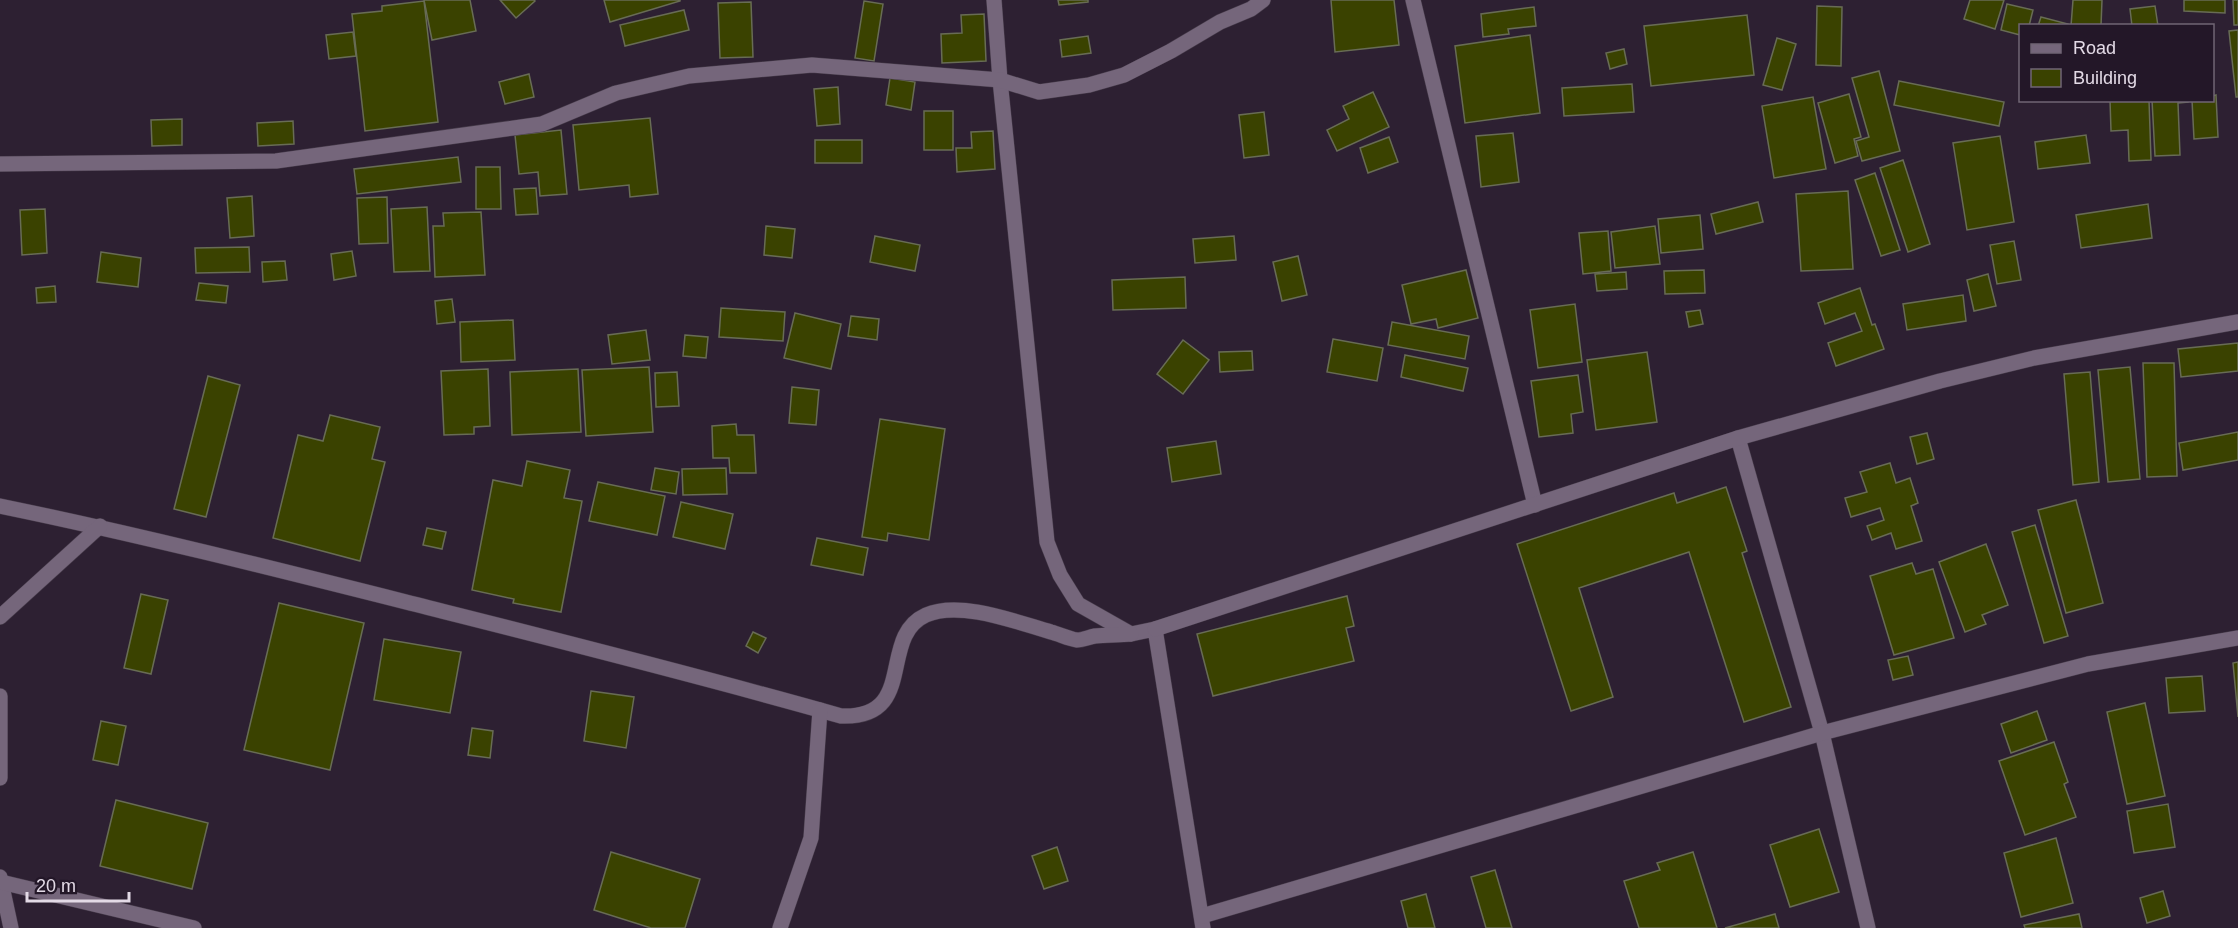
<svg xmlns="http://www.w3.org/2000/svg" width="2238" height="928" font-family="Helvetica,sans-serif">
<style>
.building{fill:#3a4200;stroke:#686c55;stroke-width:1.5}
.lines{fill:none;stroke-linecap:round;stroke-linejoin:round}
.street-casing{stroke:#463b4a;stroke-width:16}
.street{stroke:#75667b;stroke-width:15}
</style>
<rect width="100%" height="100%" fill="#2d2032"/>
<g class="building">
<polygon points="424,0 470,0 476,31 432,40"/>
<polygon points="500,0 534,0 535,1 516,18"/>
<polygon points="604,0 680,0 680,1 610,22"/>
<polygon points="1058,0 1088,0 1088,2 1059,5"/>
<polygon points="1331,0 1394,0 1399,45 1335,52"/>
<polygon points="1970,0 2004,0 1995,29 1964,19"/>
<polygon points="2073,0 2102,0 2101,26 2071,26"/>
<polygon points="2184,0 2225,0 2225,13 2184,11"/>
<polygon points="2233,0 2238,0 2238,25 2234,25"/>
<polygon points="424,1 438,122 365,131 352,14 382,11 382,6"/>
<polygon points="864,1 883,4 874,61 855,58"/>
<polygon points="751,2 753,57 720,58 718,3"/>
<polygon points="2007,4 2033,10 2029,26 2020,26 2020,35 2001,30"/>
<polygon points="1817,6 1842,7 1841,66 1816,65"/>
<polygon points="2155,6 2158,26 2132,26 2130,9"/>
<polygon points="1534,7 1536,26 1508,29 1509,34 1483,37 1481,14"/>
<polygon points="684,10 689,30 625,46 620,25"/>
<polygon points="984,14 986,61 942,63 941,34 962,33 961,15"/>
<polygon points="1747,15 1754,75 1651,86 1644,26"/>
<polygon points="2041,17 2068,24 2068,26 2038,26"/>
<polygon points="2238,30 2238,97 2236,97 2229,31"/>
<polygon points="353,32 356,56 329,59 326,35"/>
<polygon points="1530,35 1540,113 1465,123 1455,46"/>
<polygon points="1088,36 1091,53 1062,57 1060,40"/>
<polygon points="1777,38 1796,44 1782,90 1763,85"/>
<polygon points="1624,49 1627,64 1610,69 1606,53"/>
<polygon points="1879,71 1900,151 1862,161 1856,141 1869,137 1852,78"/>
<polygon points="529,74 534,97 505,104 499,82"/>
<polygon points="890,78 915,82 911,110 886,105"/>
<polygon points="1899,81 2004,102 1999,126 1894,105"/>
<polygon points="1632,84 1634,112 1564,116 1562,88"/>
<polygon points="838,87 840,124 817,126 814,89"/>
<polygon points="1373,92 1389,127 1337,151 1327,130 1349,119 1343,106"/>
<polygon points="1849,94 1861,137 1854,139 1858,156 1835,163 1818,103"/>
<polygon points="2216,95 2218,137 2194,139 2192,100 2212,100 2212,96"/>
<polygon points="1813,97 1826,169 1774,178 1762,106"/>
<polygon points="2110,100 2149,100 2151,160 2129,161 2128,130 2111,131"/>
<polygon points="2152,100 2188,100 2188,102 2178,103 2180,155 2155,156"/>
<rect x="924" y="111" width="29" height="39"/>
<polygon points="1264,112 1269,155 1244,158 1239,115"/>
<polygon points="650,118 658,194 630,197 629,185 579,190 573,125"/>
<polygon points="182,119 182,145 152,146 151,120"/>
<polygon points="293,121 294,144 258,146 257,123"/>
<polygon points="561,130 567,194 540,196 538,172 519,174 515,135"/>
<polygon points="993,131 995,169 957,172 956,148 972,148 971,132"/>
<polygon points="1513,133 1519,182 1481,187 1476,136"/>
<polygon points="2086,135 2090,163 2038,169 2035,142"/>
<polygon points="2000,136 2014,222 1967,230 1953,143"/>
<polygon points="1389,137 1398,162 1368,173 1360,148"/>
<rect x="815" y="140" width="47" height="23"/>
<polygon points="458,157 461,182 357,194 354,169"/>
<polygon points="1903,160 1930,244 1908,252 1880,168"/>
<polygon points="476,167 500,167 501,209 476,209"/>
<polygon points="1875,173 1900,250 1881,256 1855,180"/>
<polygon points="536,188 538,214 516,215 514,189"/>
<polygon points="1848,191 1853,269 1801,271 1796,194"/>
<polygon points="252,196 254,236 230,238 227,198"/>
<polygon points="387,197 388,243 359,244 357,198"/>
<polygon points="1758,202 1763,222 1716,234 1711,214"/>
<polygon points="2148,204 2152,238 2081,248 2076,215"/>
<polygon points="427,207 430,271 394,272 391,209"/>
<polygon points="45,209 47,253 22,255 20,210"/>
<polygon points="481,212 485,275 435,277 433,226 444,226 443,213"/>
<polygon points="1700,215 1703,249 1661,253 1658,219"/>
<polygon points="766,226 795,229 792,258 764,255"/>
<polygon points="1655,226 1660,264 1615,268 1611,232"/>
<polygon points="1608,231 1611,271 1583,274 1579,233"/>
<polygon points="875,236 920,245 915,271 870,262"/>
<polygon points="1234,236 1236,260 1195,263 1193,239"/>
<polygon points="2014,241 2021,280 1997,284 1990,245"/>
<polygon points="249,247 250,272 196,273 195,248"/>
<polygon points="352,251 356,276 334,280 331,254"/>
<polygon points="101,252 141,258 138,287 97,282"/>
<polygon points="1298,256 1307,295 1282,301 1273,262"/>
<polygon points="285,261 287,280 263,282 262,262"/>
<polygon points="1466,270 1478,318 1438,328 1436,319 1411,324 1402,285"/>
<polygon points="1704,270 1705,293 1665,294 1664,271"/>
<polygon points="1626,272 1627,289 1597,291 1595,274"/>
<polygon points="1988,274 1996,306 1974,311 1967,280"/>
<polygon points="1185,277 1186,308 1113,310 1112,280"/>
<polygon points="199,283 228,286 226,303 196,300"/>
<polygon points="55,286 56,302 37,303 36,288"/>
<polygon points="1860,288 1872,325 1875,324 1884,349 1836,366 1828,343 1862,331 1855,313 1825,324 1818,303"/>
<polygon points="1963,295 1966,321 1907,330 1903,304"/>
<polygon points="452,299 455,322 437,324 435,301"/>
<polygon points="1575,304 1582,362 1538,368 1530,310"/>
<polygon points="721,308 785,312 783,341 719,337"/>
<polygon points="1700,310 1703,324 1689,327 1686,312"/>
<polygon points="795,313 841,324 831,369 784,358"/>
<polygon points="851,316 879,319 877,340 848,336"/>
<polygon points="513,320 515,360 461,362 460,322"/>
<polygon points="1392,322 1469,336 1465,359 1388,345"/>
<polygon points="646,330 650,360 612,364 608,335"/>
<polygon points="685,335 708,337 706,358 683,356"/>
<polygon points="1333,339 1383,348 1377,381 1327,372"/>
<polygon points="1183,340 1209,360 1183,394 1157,374"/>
<polygon points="2238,343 2238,371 2181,377 2178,349"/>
<polygon points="1252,351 1253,370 1220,372 1219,352"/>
<polygon points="1647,352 1657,422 1596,430 1587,360"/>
<polygon points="1405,355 1468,368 1463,391 1401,377"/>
<polygon points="2143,363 2174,363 2177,476 2147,477"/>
<polygon points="649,367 653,432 586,436 582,370"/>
<polygon points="2130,367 2140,479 2108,482 2098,370"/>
<polygon points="488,369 490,426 474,427 474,434 444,435 441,371"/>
<polygon points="578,369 581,432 512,435 510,372"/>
<polygon points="677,372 679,406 656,407 655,373"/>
<polygon points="2090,372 2099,482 2073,485 2064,374"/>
<polygon points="1578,375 1583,412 1571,414 1573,433 1539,437 1531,381"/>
<polygon points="208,376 240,385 206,517 174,509"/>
<polygon points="792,387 819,390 816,425 789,423"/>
<polygon points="330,415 380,427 372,459 385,462 360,561 273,538 298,435 323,441"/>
<polygon points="880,419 945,429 929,540 888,533 887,541 862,537"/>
<polygon points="736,424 737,435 754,435 756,473 730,473 729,458 713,458 712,426"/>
<polygon points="2238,432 2238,460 2183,470 2179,443"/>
<polygon points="1927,433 1934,459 1917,464 1910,437"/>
<polygon points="1216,441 1221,474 1172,482 1167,448"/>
<polygon points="527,461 570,470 564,498 582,501 561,612 513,603 514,599 472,590 493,480 522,486"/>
<polygon points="1890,463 1896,483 1910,478 1918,503 1911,506 1922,541 1896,549 1891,533 1872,540 1867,526 1884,520 1880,508 1851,517 1845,498 1867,492 1860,472"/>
<polygon points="655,468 679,472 676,494 651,490"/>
<polygon points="726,468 727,494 683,495 682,469"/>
<polygon points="598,482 665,496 657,535 589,521"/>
<polygon points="1726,487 1747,551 1742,553 1791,707 1744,722 1689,552 1579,588 1613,697 1571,711 1517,544 1674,493 1677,503"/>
<polygon points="2076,500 2103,603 2066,613 2038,510"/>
<polygon points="681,502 733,514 725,549 673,537"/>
<polygon points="2035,525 2068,636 2044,643 2012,532"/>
<polygon points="427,528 446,532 442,549 423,545"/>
<polygon points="817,538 868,548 863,575 811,565"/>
<polygon points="1986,544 2008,605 1982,615 1986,624 1965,632 1939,562"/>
<polygon points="1912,563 1916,574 1933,569 1954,638 1894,655 1870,576"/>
<polygon points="141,594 168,600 151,674 124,668"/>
<polygon points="1347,596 1354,626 1346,628 1354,661 1213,696 1197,634"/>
<polygon points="279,603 364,623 330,770 244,750"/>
<polygon points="753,632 766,638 758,653 746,646"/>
<polygon points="384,639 461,652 450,713 374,700"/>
<polygon points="1908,656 1913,675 1893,680 1888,660"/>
<polygon points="2238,662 2238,717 2233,663"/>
<polygon points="2202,676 2205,711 2169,713 2166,678"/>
<polygon points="591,691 634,697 626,748 584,741"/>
<polygon points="2145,703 2165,796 2127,804 2107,712"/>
<polygon points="2037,711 2047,740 2011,753 2001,724"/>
<polygon points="101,721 126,726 118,765 93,760"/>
<polygon points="472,728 493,731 490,758 468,755"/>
<polygon points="2054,742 2068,782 2064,784 2076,817 2025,835 1999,761"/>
<polygon points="116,800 208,823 192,889 100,866"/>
<polygon points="2168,804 2175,847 2134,853 2127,811"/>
<polygon points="1819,829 1839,892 1790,907 1770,845"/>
<polygon points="2056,838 2073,903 2021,917 2004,853"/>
<polygon points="1057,847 1068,881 1044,889 1032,856"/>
<polygon points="611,852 700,879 685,928 651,928 594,910"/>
<polygon points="1693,852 1717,928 1639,928 1624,881 1660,870 1657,863"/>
<polygon points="1495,870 1512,928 1486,928 1471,877"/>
<polygon points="2163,891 2170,916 2147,923 2140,898"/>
<polygon points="1426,894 1435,928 1408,928 1401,901"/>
<polygon points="1775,914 1779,928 1725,928"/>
<polygon points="2079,914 2082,928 2025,928 2024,925"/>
</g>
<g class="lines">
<g class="street-casing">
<g id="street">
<polyline points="994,0 1000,80 1047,542 1060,575 1078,604 1131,634 1155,629 1203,928"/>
<polyline points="1413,0 1535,505"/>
<polyline points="0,164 276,161 542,124 616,93 689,76 812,65 1000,80 1039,92 1089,85 1124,75 1171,51 1220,22 1251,9 1263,0"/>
<polyline points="1738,438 1822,733 1868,928"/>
<path d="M0,506c136,28 271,62 406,96 146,37 291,73 435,114 78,3 36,-79 85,-101 34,-15 90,7 125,17 8,2 18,7 26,8 6,0 12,-3 18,-4 12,-1 24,-1 36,-2"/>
<polyline points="0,617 100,526"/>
<polyline points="1155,629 1738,438 1940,381 2034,358 2238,322"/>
<polyline points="0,696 0,778"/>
<polyline points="0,877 11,928"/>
<polyline points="1,882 194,928"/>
<polyline points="1202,916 1822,733 2088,664 2238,638"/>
<polyline points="780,928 811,838 820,710"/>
</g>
</g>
<use href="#street" class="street"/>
</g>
<rect x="2019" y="24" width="195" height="78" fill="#231728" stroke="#706574" stroke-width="1.5"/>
<rect x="2031" y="44" width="30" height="9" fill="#75667b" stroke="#706574" stroke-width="1.5"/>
<text x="2073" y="54" font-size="18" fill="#e3dae6">Road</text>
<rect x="2031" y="69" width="30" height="18" fill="#3a4200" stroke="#706574" stroke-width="1.5"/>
<text x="2073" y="84" font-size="18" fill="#e3dae6">Building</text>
<path d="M27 892v9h102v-9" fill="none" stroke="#e3dae6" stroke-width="3"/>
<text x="36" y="892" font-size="18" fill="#e3dae6" stroke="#231728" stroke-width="4.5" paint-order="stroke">20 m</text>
</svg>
